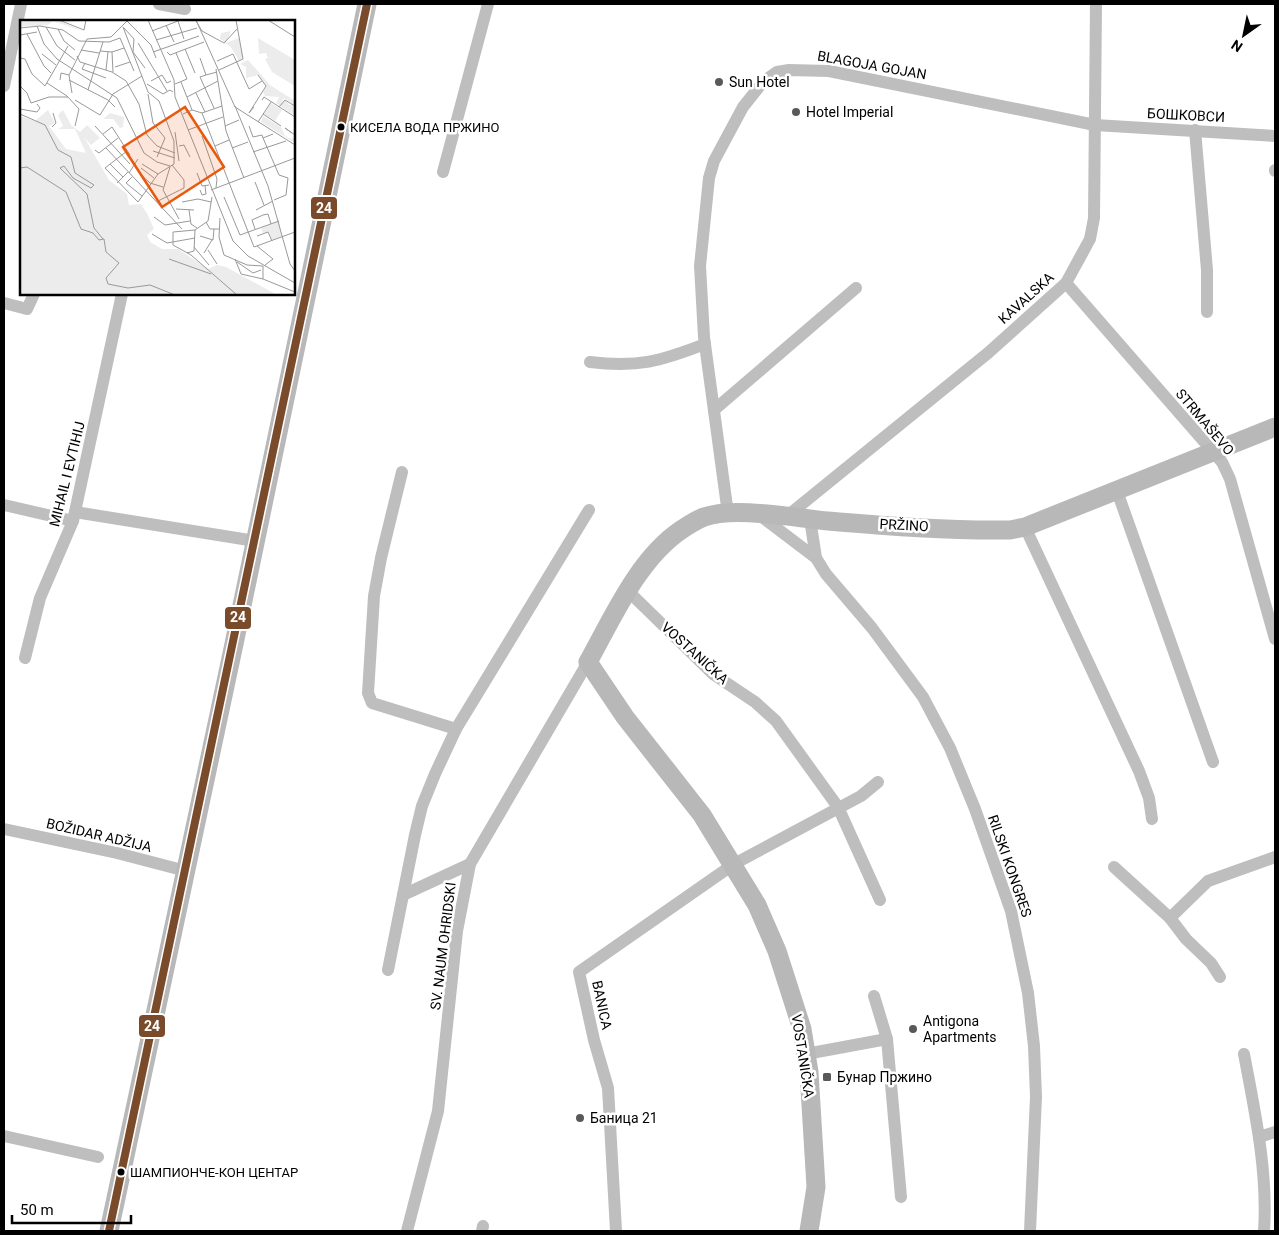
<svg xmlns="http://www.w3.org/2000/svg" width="1279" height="1235" font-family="Roboto,sans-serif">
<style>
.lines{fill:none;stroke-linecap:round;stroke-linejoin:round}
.street{stroke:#bebebe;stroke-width:12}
.secondary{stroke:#b8b8b8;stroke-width:19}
.bus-1-casing{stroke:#fff;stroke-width:11}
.bus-1{stroke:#7a4b2a;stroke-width:8}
.poi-dot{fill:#595959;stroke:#fff;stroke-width:2}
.bus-dot{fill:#000;stroke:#fff;stroke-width:2}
.labels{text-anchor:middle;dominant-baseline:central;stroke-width:5;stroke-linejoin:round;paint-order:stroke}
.bus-label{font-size:13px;fill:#000;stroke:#fff;text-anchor:start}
.street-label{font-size:14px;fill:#000;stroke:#fff}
.poi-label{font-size:14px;fill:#000;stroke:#fff;text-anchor:start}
.inset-road{fill:none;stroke:#999;stroke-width:1}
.view{fill:#e8590c;fill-opacity:0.15;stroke:#e8590c;stroke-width:2.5}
.inset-edge{fill:none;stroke:#000;stroke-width:2.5}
.line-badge{stroke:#fff;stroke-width:2}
.badge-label{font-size:14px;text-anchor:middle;font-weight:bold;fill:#fff}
</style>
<rect width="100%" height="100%" fill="#fff"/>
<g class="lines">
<g class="street">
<polyline points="159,4 185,9"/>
<polyline points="4,86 21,4"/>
<polyline points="1195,130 1207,270 1207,312"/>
<polyline points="1275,170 1275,171"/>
<polyline points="443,172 488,4"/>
<polyline points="1066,283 1222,462 1230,479 1275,639"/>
<polyline points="4,303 27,309 34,294"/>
<path d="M590,362c48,6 71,-1 115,-18"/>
<polyline points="714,410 856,288"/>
<polyline points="402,472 381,558 374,596 368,693 372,703 456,729"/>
<polyline points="1117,491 1213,762"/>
<polyline points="4,505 73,521"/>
<polyline points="75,512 249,540"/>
<polyline points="728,514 704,337 700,266 709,178 714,161 743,107 763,82 777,72 789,70 829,71 1095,125 1275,136"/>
<polyline points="758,514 816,558 826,574 872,628 923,697 950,748 975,809 1011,911 1028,993 1034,1046 1036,1097 1030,1231"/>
<polyline points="786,517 988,353 1066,283 1090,239 1094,218 1096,4"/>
<polyline points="810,519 816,558"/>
<polyline points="1025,527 1139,771 1149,798 1152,819"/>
<polyline points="627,590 713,674 755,702 776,721 838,807 880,900"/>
<polyline points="25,658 40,598 73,521 122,294"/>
<polyline points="4,829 117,853 186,871"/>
<polyline points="1114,867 1170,918 1186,939 1211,963 1220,977"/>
<polyline points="403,895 470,864"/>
<polyline points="1170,918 1208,881 1275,857"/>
<polyline points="388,970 415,835 422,806 435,774 456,729 589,510"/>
<polyline points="874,996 887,1039 901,1197"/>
<polyline points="806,1054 887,1039"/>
<path d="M1244,1054c11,58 24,118 20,177"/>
<polyline points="4,1136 98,1157"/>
<polyline points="1259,1137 1275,1132"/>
<polyline points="407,1231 438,1111 457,931 470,864 588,662"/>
<polyline points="482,1231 483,1226"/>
<polyline points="616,1231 608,1088 594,1040 579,972 734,864 861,796 878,782"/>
</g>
<g class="secondary">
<polyline points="109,1231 234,644 367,4"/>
<path d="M809,1231l7,-44 -7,-115 -7,-43 -25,-78 -20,-46 -55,-90 -77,-98 -37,-55c24,-43 50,-103 93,-132 6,-4 15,-10 23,-13 31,-11 90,1 124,4 60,5 122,10 182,9l15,-3 250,-100"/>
</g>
<g class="bus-1-casing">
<polyline id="bus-1" points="109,1231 367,4"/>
</g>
<use href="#bus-1" class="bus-1"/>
</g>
<g class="poi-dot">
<circle cx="719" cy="82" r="5"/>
<circle cx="796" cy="112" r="5"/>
<circle cx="913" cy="1029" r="5"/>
<rect x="822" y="1072" width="10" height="10" rx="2.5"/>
<circle cx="580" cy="1118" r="5"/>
</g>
<g class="bus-dot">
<circle cx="341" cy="127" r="4.5"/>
<circle cx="121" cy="1172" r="4.5"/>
</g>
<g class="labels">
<g class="bus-label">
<text x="350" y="127">КИСЕЛА ВОДА ПРЖИНО</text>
<text x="130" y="1172">ШАМПИОНЧЕ-КОН ЦЕНТАР</text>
</g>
<g class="street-label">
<text transform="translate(872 65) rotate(10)">BLAGOJA GOJAN</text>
<text transform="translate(1186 115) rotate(3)">БОШКОВСИ</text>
<text transform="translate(1026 298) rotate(-42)">KAVALSKA</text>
<text transform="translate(1205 422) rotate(50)">STRMAŠEVO</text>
<text transform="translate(67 474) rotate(-76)">MIHAIL I EVTIHIJ</text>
<text transform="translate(904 525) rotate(3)">PRŽINO</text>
<text transform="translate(695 653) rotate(42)">VOSTANIČKA</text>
<text transform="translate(99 835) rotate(13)">BOŽIDAR ADŽIJA</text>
<text transform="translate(1010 866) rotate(71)">RILSKI KONGRES</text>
<text transform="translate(443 946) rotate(-83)">SV. NAUM OHRIDSKI</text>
<text transform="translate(602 1005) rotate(78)">BANICA</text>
<text transform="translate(803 1056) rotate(81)">VOSTANIČKA</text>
</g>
<g class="poi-label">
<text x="729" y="82">Sun Hotel</text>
<text x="806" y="112">Hotel Imperial</text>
<text x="923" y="1021">Antigona<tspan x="923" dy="16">Apartments</tspan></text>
<text x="837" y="1077">Бунар Пржино</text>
<text x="590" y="1118">Баница 21</text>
</g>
</g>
<g transform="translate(20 20)">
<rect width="275" height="275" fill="#fff"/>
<path d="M38,0l24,11 -29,-10 -5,4 -28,2v-5zM215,10h2l6,27 -4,4 -8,-14 -11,-8 1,-6 10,-2 -5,12 13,-5 -2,-8 -4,2zM238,18l37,22v26l-23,-14 -7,-13 3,-1 -2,-5 -7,1zM228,40l22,25 25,16v4l-11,-7 -3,5 4,-3 4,5 4,-1 2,12 -19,-13 3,-6 -14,-1 -2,-4 3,-6 -7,-11 -13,3v-11l-6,-3zM251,83l11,7 -7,11 -11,-7zM28,90l7,13 -6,3 17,23 20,4 -11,-24h-17l5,-3 -5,-11 5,-5 8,15 9,7 7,-7 13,13 -9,7 -7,-8 25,43 18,14 2,11 12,-1 7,11 6,14 -7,6 3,7 12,7h16l30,20 9,-4 9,2 51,28h-257v-179l15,5zM90,93l14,4 -1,10 -3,1 -7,-9h-10zM243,96l18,11 4,9 7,3 3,-4v8l-34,-21zM259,201l3,15 -10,4 -3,-8 -6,1 -2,-5z" fill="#ececec"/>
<path class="inset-road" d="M39,0l25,10 2,-10M128,0l26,60 1,17 58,144 15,15 47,27M176,0l39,87 60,38M248,0l27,17M107,1l24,24 5,13M176,1l6,10 22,12 14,-15M146,5l8,17M17,6l7,18 13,15 60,39 27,55 13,9 13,4M26,7l11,19 18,14M103,7l25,65 11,9 15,40v23l-16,10 -20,28 -33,-34 22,-17M0,8l20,-2 23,4 16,11 30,1 11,-4 14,33M104,8l10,11 -1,13 12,16M38,9l6,12 11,9M132,11l26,-10 6,18M7,14l17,32 7,7M0,15l17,-3M136,20l41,-12M118,23l29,48M165,29l10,24M61,30l18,3M80,31l12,1 12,-4M92,32l1,20M133,32l46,-16M147,32l3,3 34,-13M22,34l14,11M57,36l3,6 32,10 14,9 13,23 8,31 10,11 18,7M0,38l5,1 7,15 13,12 23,-40M180,38l6,17 11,-3M197,41l16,-7 16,35 13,-8M65,43l-3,6 24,9M95,47l15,-5M196,49l10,62 18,47M86,50l2,-18M199,50l24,-11 -7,-39M186,55l-6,2 14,31M40,60l1,-7 8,2M49,60l39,20 7,7M131,61l11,-6 5,8 4,-2M161,62l11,28M27,63l20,13 12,13 -4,17M127,64l16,10 7,-4 3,2M155,64l12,-5 -11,-26M1,67l6,6 4,10 18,-6h19M68,70l15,-48M52,73l-3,-18 18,-36 24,-2 17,-17M176,73l9,19M128,74l5,29 12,15 -8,19M167,77l31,-16M55,80l25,15 13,-21 29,-18M242,80l2,-3 31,20M215,86l33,80 22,78 5,7M234,87l-5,6 17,-27 -8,-11M259,87l6,-7 10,6M0,89l17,3 3,-4 -3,-4M182,93l52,134 41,-15M0,94l25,11 13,25 13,7 4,16 19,12 -3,3 -18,-10 -9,-12 -4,2 27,26 7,34 9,11M163,94l9,-4 10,3 20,-7M243,94l18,12M238,102l13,-20M75,106l35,38M205,106l14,-6M229,106l4,11 9,-2 1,3M32,107l4,-4 -3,-10M168,110l35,-13M155,112l4,29M272,113l-7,-5 10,7M83,114l9,-7 18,28M253,114l-10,4 16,37 9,3 -2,17 -12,5M182,116l15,43 -1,9M159,126l5,-1 6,12M195,126l14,-6M86,128l76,81M212,128l16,-6M75,130l4,3 19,-15M133,131l22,7M233,132l33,-11M90,144l13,13M122,144l16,10M150,147l-7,23 16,29M0,148l7,-1 39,25 15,37 12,4 6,7 5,-1M121,148l13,10M118,152l12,11 13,4M109,153l9,-14M177,153l5,13 7,-1M112,157l-6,6 16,13M235,162l9,23M97,163l11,-11M180,170l2,5 4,-1 -1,-8M191,170l84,-32M192,177l-4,24 -13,9 -22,2v13l18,10 46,40M204,177l16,38 39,-14M138,181l26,-13v-8l-12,-15M162,182l16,-3 13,3M156,189l18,1M169,190l2,14 6,4M236,190l17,-9M134,197l11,8 25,-4M200,198l-1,19 5,18 23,10 16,1v13l32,13M186,202l4,7h9M235,209l-3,-9 11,-5 5,-1 3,10M132,214l15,9 28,-5M180,216l13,4 1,-11M237,216l11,-4 4,9M84,219l2,13 13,11 -13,15 2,6 20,4 22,-3 25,10M237,226l16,13 -8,6M174,227l15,18M188,230l9,14M167,233l7,-2 1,-21M184,233l8,-13M149,239l42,15M215,239l6,15 22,5M217,242l16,11 8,-3"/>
<path class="view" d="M165,87l39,60 -62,40 -39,-60z"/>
<rect width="275" height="275" class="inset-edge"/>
</g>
<g class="line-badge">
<rect x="310" y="196" width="28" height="24" rx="5" fill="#7a4b2a"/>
<rect x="224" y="606" width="28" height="24" rx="5" fill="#7a4b2a"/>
<rect x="138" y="1014" width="28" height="24" rx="5" fill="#7a4b2a"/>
</g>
<g class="badge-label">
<text x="324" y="213">24</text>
<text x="238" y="622">24</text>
<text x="152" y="1031">24</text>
</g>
<rect width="1279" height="1235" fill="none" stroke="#000000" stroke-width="10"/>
<g transform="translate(1244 35) rotate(213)" stroke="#ffffff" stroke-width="4" paint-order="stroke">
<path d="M0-4L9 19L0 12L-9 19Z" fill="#000000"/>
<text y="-8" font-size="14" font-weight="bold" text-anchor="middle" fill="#000000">N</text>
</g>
<path d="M12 1215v8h119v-8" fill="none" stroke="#000000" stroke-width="2.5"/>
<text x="20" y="1215" font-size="15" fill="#000000" stroke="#ffffff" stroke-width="4" paint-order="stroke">50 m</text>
</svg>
